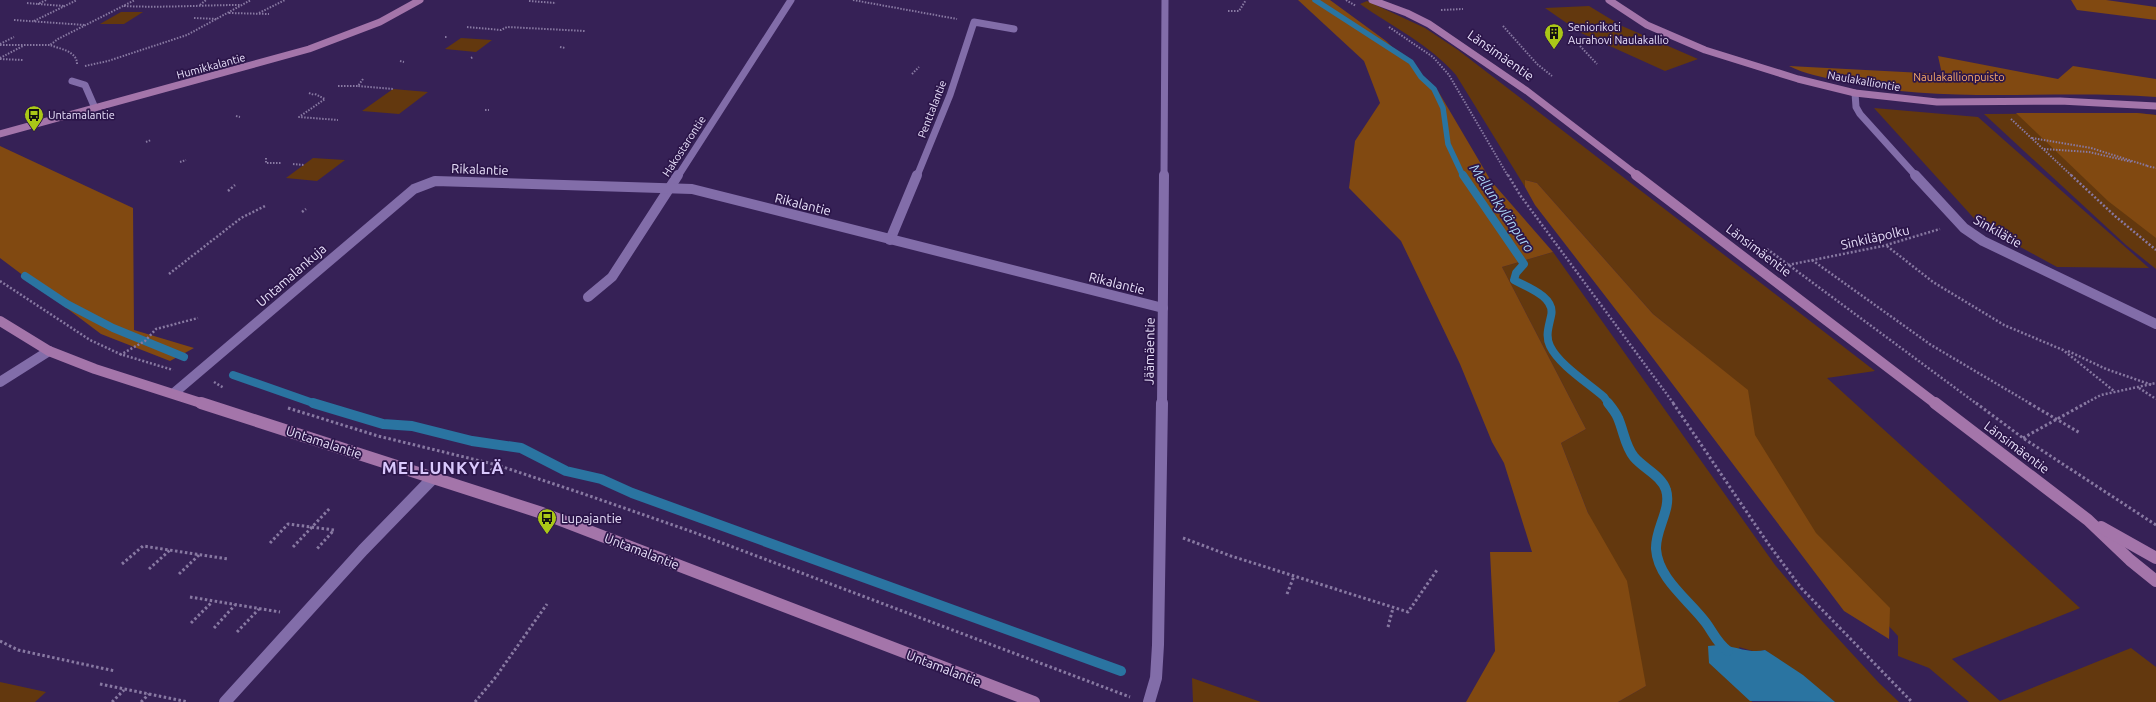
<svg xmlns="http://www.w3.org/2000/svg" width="2156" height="702" font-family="Ubuntu,sans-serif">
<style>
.green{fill:#63380e}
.forest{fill:#814911}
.water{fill:#2a74a1}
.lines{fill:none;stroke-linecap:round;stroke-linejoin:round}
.stream-far2{stroke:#2a74a1;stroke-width:5.5}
.stream-far1{stroke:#2a74a1;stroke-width:8}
.stream{stroke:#2a74a1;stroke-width:10}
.path-far2{stroke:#8879a2;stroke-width:2;stroke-dasharray:1.5 1.5;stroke-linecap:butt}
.path-far1{stroke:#8879a2;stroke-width:2.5;stroke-dasharray:2 2;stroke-linecap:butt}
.path{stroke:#8879a2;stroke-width:3;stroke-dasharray:2.5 2.5;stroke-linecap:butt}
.street-far2{stroke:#826da9;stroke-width:7}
.street-far1{stroke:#826da9;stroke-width:10}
.street{stroke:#826da9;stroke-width:12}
.secondary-far2{stroke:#a475aa;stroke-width:7}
.secondary-far1{stroke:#a475aa;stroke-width:10}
.secondary{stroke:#a475aa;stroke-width:12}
.labels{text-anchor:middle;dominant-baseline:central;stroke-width:3.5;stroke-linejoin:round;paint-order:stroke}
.far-poi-label{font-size:11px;fill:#e9e1fb;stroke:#2c164a;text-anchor:start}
.far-street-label{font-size:11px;fill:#e9e1fb;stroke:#2c164a}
.far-park-label{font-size:11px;fill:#fbac6a;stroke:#2c164a}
.street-label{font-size:13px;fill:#e9e1fb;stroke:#2c164a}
.poi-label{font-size:13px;fill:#e9e1fb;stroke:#2c164a;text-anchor:start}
.water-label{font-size:14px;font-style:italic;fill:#aad5f4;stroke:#2c164a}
.district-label{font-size:17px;font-weight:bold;letter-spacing:1px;fill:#d9c8fd;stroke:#2c164a}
</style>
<rect width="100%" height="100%" fill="#362156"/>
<g class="green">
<path d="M1367,1l58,27 33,22 417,321 -48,7 253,230 -128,51 48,42 131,-53 25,19v35h-187l-40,-34 -31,-12v-20l-54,-58 -140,-181 43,-7 -94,-76 -116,-131 -12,-3v7l-69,-112c-27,-31 -63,-48 -96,-71z"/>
<polygon points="1589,6 1622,26 1698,59 1665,71 1581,33 1545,8"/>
<polygon points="121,12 143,12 124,24 100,24"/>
<polygon points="461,38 492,40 476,52 445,49"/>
<polygon points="393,89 428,92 399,114 362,111"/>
<polygon points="1874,108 1978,117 2149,268 2057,267 1980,225"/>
<polygon points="2137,113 2156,115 2156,269 2126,245 1984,114"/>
<polygon points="313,158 345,160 317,181 286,178"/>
<polygon points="1553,252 1775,565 1822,621 1879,683 1899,702 1835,702 1765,650 1756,652 1739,647 1752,702 1618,702 1646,686 1588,513 1561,443 1586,429 1502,267"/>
<polygon points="1192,678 1261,702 1193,702"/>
<polygon points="0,682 46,692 35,702 0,702"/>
</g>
<g class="forest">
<polygon points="1298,0 1330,0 1386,41 1438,91 1491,181 1553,252 1502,267 1586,429 1561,443 1588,513 1627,581 1646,686 1618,702 1466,702 1495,651 1490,552 1532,552 1504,463 1492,442 1460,364 1401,241 1349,188 1355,141 1380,103 1364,61"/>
<polygon points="2071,0 2106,0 2156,7 2156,20 2077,10"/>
<path d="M1938,56l120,23 15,-13 83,13v18c-105,-8 -214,8 -317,-16 -17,-4 -34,-7 -50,-15l153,8z"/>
<polygon points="2016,113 2137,113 2156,115 2156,238 2108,201"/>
<polygon points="0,146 133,208 134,330 194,348 170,361 101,334 0,258"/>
<polygon points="1525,180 1537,183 1653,314 1748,390 1755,435 1816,533 1890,608 1889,639 1844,611 1643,345 1535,205 1525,187"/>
</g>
<path class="water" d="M1719,645c15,1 32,9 46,5l38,25 32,27 -85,-1 -41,-38 -1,-17z"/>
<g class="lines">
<polyline class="stream-far2" points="1315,0 1411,62 1421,77 1434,89 1443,108 1448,144 1463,176"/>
<g class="stream-far1">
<path d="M1463,175l61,89 -8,9 -2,7c13,7 42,17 37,36 -2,10 -6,20 -1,30 9,19 38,37 54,51l5,7"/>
<polyline points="25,276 67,304 113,328 184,357"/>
<polyline points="233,375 316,404"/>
</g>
<g class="stream">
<polyline points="313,403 383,424 412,426 472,441 521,448 566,471 601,479 632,493 1121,671"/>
<path d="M1608,403c4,5 8,10 10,15 6,14 7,28 16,39 9,11 28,19 32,33 6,19 -11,39 -10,59 2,30 33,51 50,74 8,11 11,20 22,28"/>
</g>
<g class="path-far2">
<polyline points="46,0 38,4 64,6"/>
<polyline points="853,0 957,19"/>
<polyline points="1346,0 1356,6"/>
<polyline points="529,1 556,3"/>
<polyline points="27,3 38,4"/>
<polyline points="200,5 206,0"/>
<path d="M124,6c39,2 78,-1 117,-1"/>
<polyline points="1441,10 1463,9"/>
<polyline points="1228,11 1239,11 1246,0"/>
<polyline points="229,13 269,14"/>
<polyline points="259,13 285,0"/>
<polyline points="194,18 218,19"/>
<polyline points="14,20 85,25"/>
<polyline points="34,21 77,0"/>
<polyline points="1503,26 1537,64 1552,76"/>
<polyline points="467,27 501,30 507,27 585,31"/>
<polyline points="1389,27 1433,57 1449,75 1508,176"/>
<polyline points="445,37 448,37"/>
<polyline points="0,44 14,37"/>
<polyline points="0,45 50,45"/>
<polyline points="1580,46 1597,64"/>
<polyline points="560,47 565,48"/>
<polyline points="0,58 23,46"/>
<polyline points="471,58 473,57"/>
<polyline points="0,59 23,60"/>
<polyline points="400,61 404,62"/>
<path d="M77,64c0,-13 -17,-15 -27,-19l8,-6 77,-39"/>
<polyline points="85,66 108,61 187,35 251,0"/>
<polyline points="912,74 919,67"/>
<polyline points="363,79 358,86 393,89"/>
<polyline points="338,86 358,86"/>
<polyline points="309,93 314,95"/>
<polyline points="315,94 325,99 299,117 338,120"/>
<polyline points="485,110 489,110"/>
<polyline points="236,116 240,117"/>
<polyline points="2011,119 2072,176"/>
<polyline points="2032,138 2091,148 2148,166"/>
<polyline points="146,142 151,140"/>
<polyline points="2044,149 2089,152 2132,162"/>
<polyline points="266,158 266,163 282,163"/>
<polyline points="180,162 186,160"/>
<polyline points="293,164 304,165"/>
<polyline points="2147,166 2156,168"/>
</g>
<g class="path-far1">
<polyline points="1508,175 1520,195 1674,404"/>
<polyline points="2071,175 2115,216 2156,250"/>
<polyline points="228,191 235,185"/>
<polyline points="302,212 306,209"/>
<polyline points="1887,246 1933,282 2004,325 2063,350 2114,391"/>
<polyline points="1767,249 1977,404"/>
<polyline points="1812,260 1931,345 2031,404"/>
<polyline points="1788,265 1883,246 1940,229"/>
<polyline points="169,274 241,218 265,206"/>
<polyline points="0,281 90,340 120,354 173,370"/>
<polyline points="2068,351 2106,369 2152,385"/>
<polyline points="120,355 145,341 156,329 198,318"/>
<polyline points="214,382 224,388"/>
<polyline points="2139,388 2156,399"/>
<polyline points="2084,404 2101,395 2156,383"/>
</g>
<g class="path">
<polyline points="1673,403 1767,542 1801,588 1912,702"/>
<polyline points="1976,403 2023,438 2156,525"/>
<polyline points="2029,403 2080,433"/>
<polyline points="288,408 378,436 497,465 581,493 693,532 1130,697"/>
<polyline points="2023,438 2086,403"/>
<polyline points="487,474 497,465"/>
<polyline points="1183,538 1231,556 1408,612 1437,570"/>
<polyline points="270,543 288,524 334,530 316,550"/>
<polyline points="293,547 330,508"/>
<polyline points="122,564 143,546 228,559"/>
<polyline points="149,569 170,550"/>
<polyline points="179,574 199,555"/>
<polyline points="1287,594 1294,576"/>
<polyline points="190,597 280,612"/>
<polyline points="191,623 212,602"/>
<polyline points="1388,627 1393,608"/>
<polyline points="214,628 235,605"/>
<polyline points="237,632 259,609"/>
<polyline points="0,641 18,650 115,671"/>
<polyline points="100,684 188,702"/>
<polyline points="112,702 124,690"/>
<polyline points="141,702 149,694"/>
<polyline points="475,702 495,678 547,604"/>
</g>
<g class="street-far2">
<polyline points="72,81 85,85 95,108"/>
<polyline points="1855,93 1856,107 1860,114 1916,176"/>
<polyline points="678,176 791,0"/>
<polyline points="917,176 950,95 974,22 1014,29"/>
<polyline points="1164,176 1165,0"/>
</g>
<g class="street-far1">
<polyline points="1915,175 1964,228 1983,241 2156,324"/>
<polyline points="890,240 917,175"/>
<polyline points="588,297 612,277 678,175"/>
<polyline points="0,382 49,351"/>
<polyline points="174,393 414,189 435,181 692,189 1163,308"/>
<polyline points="1162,404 1164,175"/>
</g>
<g class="street">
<polyline points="225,702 363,550 433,478"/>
<polyline points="1149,702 1156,678 1158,645 1162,403"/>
</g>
<g class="secondary-far2">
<polyline points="1372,0 1407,13 1429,24 1527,91 1638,176"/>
<polyline points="1609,0 1647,25 1705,50 1798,79 1855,93 1937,102 2060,101 2156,106"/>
<polyline points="0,134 309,49 380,22 420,0"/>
</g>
<g class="secondary-far1">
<polyline points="1636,175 1936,404"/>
<polyline points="0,321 49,351 95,369 204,404"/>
</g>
<g class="secondary">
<polyline points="201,403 542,513 1034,702"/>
<polyline points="1935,403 2088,520 2130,560 2156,581"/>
<polyline points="2101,527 2156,558"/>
</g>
</g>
<defs>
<g id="building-pin" transform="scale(1)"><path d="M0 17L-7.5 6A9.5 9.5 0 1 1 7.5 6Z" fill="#aac717" stroke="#2c164a"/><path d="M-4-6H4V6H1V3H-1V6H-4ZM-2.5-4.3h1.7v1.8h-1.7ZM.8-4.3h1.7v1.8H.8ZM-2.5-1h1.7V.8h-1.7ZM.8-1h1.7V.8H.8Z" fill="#111"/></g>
<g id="bus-pin" transform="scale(1)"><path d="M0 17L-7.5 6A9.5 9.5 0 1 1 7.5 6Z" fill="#aac717" stroke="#2c164a"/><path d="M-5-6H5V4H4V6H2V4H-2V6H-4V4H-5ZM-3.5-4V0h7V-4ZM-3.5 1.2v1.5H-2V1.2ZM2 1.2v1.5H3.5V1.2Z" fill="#111"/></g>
</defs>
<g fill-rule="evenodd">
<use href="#building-pin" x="1554" y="33"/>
<use href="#bus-pin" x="34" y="115"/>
<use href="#bus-pin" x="547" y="518"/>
</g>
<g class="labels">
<g class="far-poi-label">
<text x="1568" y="27">Seniorikoti<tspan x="1568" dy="13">Aurahovi Naulakallio</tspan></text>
<text x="48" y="115">Untamalantie</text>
</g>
<g class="far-street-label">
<text transform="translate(211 66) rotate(-15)">Humikkalantie</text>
<text transform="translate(1864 81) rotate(10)">Naulakalliontie</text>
<text transform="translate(932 109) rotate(-69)">Penttalantie</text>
<text transform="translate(684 146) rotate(-57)">Hakostarontie</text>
</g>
<g class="far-park-label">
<text x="1959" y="77">Naulakallionpuisto</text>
</g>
<g class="street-label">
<text transform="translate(1501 55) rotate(35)">Länsimäentie</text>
<text transform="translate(480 169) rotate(2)">Rikalantie</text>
<text transform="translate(803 204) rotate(14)">Rikalantie</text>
<text transform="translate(1998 231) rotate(29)">Sinkilätie</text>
<text transform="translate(1875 237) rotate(-13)">Sinkiläpolku</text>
<text transform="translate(1759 250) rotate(37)">Länsimäentie</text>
<text transform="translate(291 275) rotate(-41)">Untamalankuja</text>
<text transform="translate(1117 283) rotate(14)">Rikalantie</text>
<text transform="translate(1149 351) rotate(-89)">Jäämäentie</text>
<text transform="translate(324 442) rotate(18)">Untamalantie</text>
<text transform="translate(2017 447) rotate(37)">Länsimäentie</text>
<text transform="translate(642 551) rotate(21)">Untamalantie</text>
<text transform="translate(944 668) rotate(21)">Untamalantie</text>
</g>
<g class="poi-label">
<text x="561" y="518">Lupajantie</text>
</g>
<g class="water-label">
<text transform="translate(1502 208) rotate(56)">Mellunkylänpuro</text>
</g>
<g class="district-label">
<text x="443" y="467">MELLUNKYLÄ</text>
</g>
</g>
</svg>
